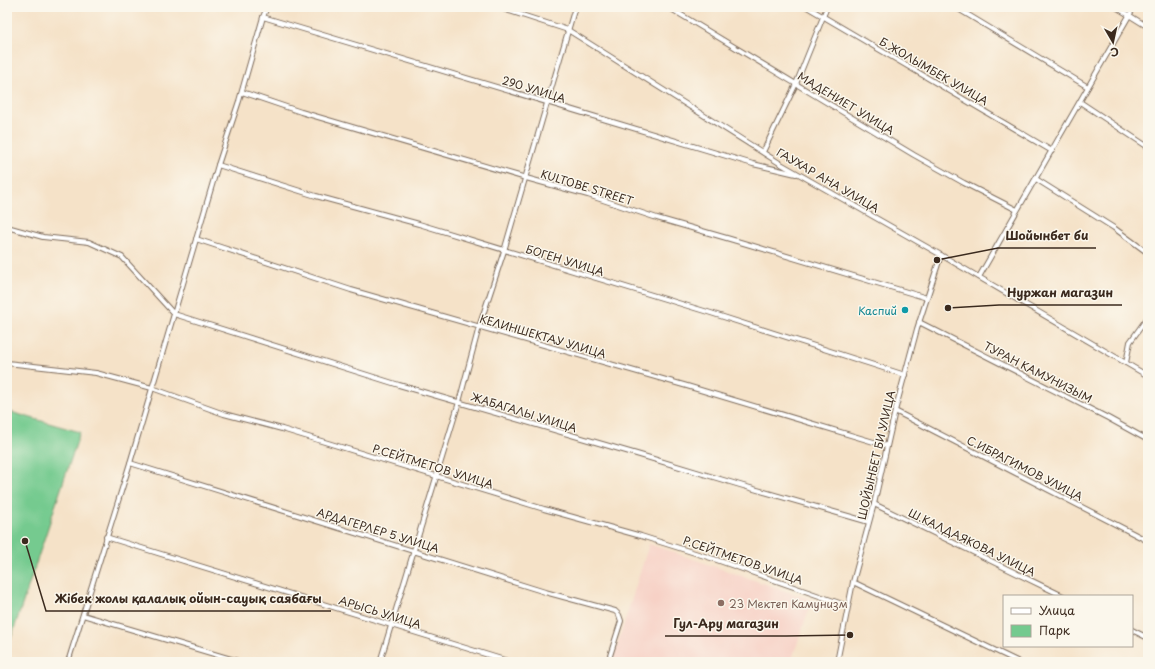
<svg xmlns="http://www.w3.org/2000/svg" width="1155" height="669" font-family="'Playpen Sans',sans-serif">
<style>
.built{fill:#f7d1c6}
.green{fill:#74ca8f;stroke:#587a56}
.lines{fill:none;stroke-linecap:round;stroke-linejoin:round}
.street-casing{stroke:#7c6a5a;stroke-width:6}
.street{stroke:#fff;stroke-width:4}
.culture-dot{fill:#0f9aa8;stroke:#fbf7ec;stroke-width:1.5}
.education-dot{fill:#8d6e63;stroke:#fbf7ec;stroke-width:1.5}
.labels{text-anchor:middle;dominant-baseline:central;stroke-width:3;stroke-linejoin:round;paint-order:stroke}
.street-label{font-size:11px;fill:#3b2a1e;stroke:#fbf7ec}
.culture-label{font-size:11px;fill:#0d838f;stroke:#fbf7ec;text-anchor:end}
.education-label{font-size:11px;fill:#785e54;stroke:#fbf7ec;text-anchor:start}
.leader{fill:none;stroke:#3b2a1e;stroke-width:1.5}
.callout-dot{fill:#3b2a1e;stroke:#fbf7ec;stroke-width:1.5}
.callout-label{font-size:12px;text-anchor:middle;font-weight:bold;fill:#3b2a1e;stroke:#fbf7ec;stroke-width:3;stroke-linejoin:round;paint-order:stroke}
</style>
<rect width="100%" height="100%" fill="#fbf7ec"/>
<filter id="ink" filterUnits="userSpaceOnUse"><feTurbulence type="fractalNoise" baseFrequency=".025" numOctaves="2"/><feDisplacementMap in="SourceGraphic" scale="8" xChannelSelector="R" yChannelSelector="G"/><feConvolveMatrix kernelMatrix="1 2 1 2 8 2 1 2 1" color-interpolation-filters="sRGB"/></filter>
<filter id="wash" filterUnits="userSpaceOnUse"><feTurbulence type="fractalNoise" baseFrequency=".012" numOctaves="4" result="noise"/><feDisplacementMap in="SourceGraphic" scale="16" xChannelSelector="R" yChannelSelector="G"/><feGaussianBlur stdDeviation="0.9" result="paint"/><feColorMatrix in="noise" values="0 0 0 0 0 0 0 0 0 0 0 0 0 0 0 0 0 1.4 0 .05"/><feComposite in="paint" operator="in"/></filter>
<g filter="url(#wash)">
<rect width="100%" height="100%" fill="#f5e2c8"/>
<polygon class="built" points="649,544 812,600 791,662 612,662"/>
<polygon class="green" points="7,411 80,432 7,650"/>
</g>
<g filter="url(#ink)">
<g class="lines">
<g class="street-casing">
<g id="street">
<polyline points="497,7 568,30 781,164 941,255 1148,376"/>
<polyline points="668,7 914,155 964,183 1017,210"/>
<polyline points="807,7 1052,151"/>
<polyline points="955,7 1088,87"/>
<polyline points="1116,7 1148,27"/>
<polyline points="263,17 753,164 796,174"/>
<polyline points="242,92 301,112 526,178 588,195 657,218 730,239 927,298"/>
<polyline points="1080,102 1148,147"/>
<polyline points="763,152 796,84 827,7"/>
<polyline points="218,165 316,196 419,224 711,313 905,375"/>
<polyline points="1036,179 1114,228 1148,253"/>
<polyline points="7,227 43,237 89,242 122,257 174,314 399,385 640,455 740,485 869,522"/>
<polyline points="196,239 351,290 687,386 887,446"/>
<polyline points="979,277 1134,7"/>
<polyline points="919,322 1108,418 1148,440"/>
<polyline points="7,363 96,373 152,388 224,414 282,429 544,509 641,536 714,559 848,606"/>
<polyline points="1126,363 1130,342 1148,317"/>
<polyline points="895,411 1148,541"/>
<polyline points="130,463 545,592 615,611 619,615 621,621 608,662"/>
<polyline points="874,504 1063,596"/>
<polyline points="106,537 511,662"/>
<polyline points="853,582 1019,662"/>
<polyline points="83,615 241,662"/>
<polyline points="1132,630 1148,638"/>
<polyline points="68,662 130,463 218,165 239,101 263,17 267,7"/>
<polyline points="380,662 459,402 479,327 504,251 575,7"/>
<polyline points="837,662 853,582 874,504 895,411 917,329 941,255"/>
</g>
</g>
<use href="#street" class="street"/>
</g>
</g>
<circle class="culture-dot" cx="905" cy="310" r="4"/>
<circle class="education-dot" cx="721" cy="603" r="4"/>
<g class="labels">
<g class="street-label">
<text transform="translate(934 71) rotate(30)">Б.ЖОЛЫМБЕК УЛИЦА</text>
<text transform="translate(534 89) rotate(17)">290 УЛИЦА</text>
<text transform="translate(846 103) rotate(31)">МАДЕНИЕТ УЛИЦА</text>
<text transform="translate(828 180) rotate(30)">ГАУХАР АНА УЛИЦА</text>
<text transform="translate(587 187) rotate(17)">KULTOBE STREET</text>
<text transform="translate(565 260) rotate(17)">БОГЕН УЛИЦА</text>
<text transform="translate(543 336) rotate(16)">КЕЛИНШЕКТАУ УЛИЦА</text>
<text transform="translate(1038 372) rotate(27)">ТУРАН КАМУНИЗЫМ</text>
<text transform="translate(524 412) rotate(17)">ЖАБАГАЛЫ УЛИЦА</text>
<text transform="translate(876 455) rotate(-77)">ШОЙЫНБЕТ БИ УЛИЦА</text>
<text transform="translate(433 466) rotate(17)">Р.СЕЙТМЕТОВ УЛИЦА</text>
<text transform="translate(1025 468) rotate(27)">С.ИБРАГИМОВ УЛИЦА</text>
<text transform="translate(378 530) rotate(17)">АРДАГЕРЛЕР 5 УЛИЦА</text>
<text transform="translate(972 542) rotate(26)">Ш.КАЛДАЯКОВА УЛИЦА</text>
<text transform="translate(743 560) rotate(19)">Р.СЕЙТМЕТОВ УЛИЦА</text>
<text transform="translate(380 612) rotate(17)">АРЫСЬ УЛИЦА</text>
</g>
<g class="culture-label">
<text x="897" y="310">Каспий</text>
</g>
<g class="education-label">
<text x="729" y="603">23 Мектеп Камунизм</text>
</g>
</g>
<path class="leader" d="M937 260L998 248H1096M948 308L999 305H1122M25 541L46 611H331M850 635L786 636H665"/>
<g class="callout-dot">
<circle cx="937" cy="260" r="4"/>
<circle cx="948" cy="308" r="4"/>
<circle cx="25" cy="541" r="4"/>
<circle cx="850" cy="635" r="4"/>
</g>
<g class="callout-label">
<text x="1047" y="240">Шойынбет би</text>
<text x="1060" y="297">Нуржан магазин</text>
<text x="188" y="603">Жібек жолы қалалық ойын-сауық саябағы</text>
<text x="726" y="628">Гул-Ару магазин</text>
</g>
<rect width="1155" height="669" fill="none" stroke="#fbf7ec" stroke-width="24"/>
<rect x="1003" y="595" width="130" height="52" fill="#fbf7ec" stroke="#aea59a"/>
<rect x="1011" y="608" width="20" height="6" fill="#ffffff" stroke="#aea59a"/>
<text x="1039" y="615" font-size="12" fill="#3b2a1e">Улица</text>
<rect x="1011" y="625" width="20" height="12" fill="#74ca8f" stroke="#aea59a"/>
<text x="1039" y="635" font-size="12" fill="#3b2a1e">Парк</text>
<g transform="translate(1113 42) rotate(171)" stroke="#fbf7ec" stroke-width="3" paint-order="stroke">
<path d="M0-3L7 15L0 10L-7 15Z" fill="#3b2a1e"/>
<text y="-6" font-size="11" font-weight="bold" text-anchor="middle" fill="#3b2a1e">С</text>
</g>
</svg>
